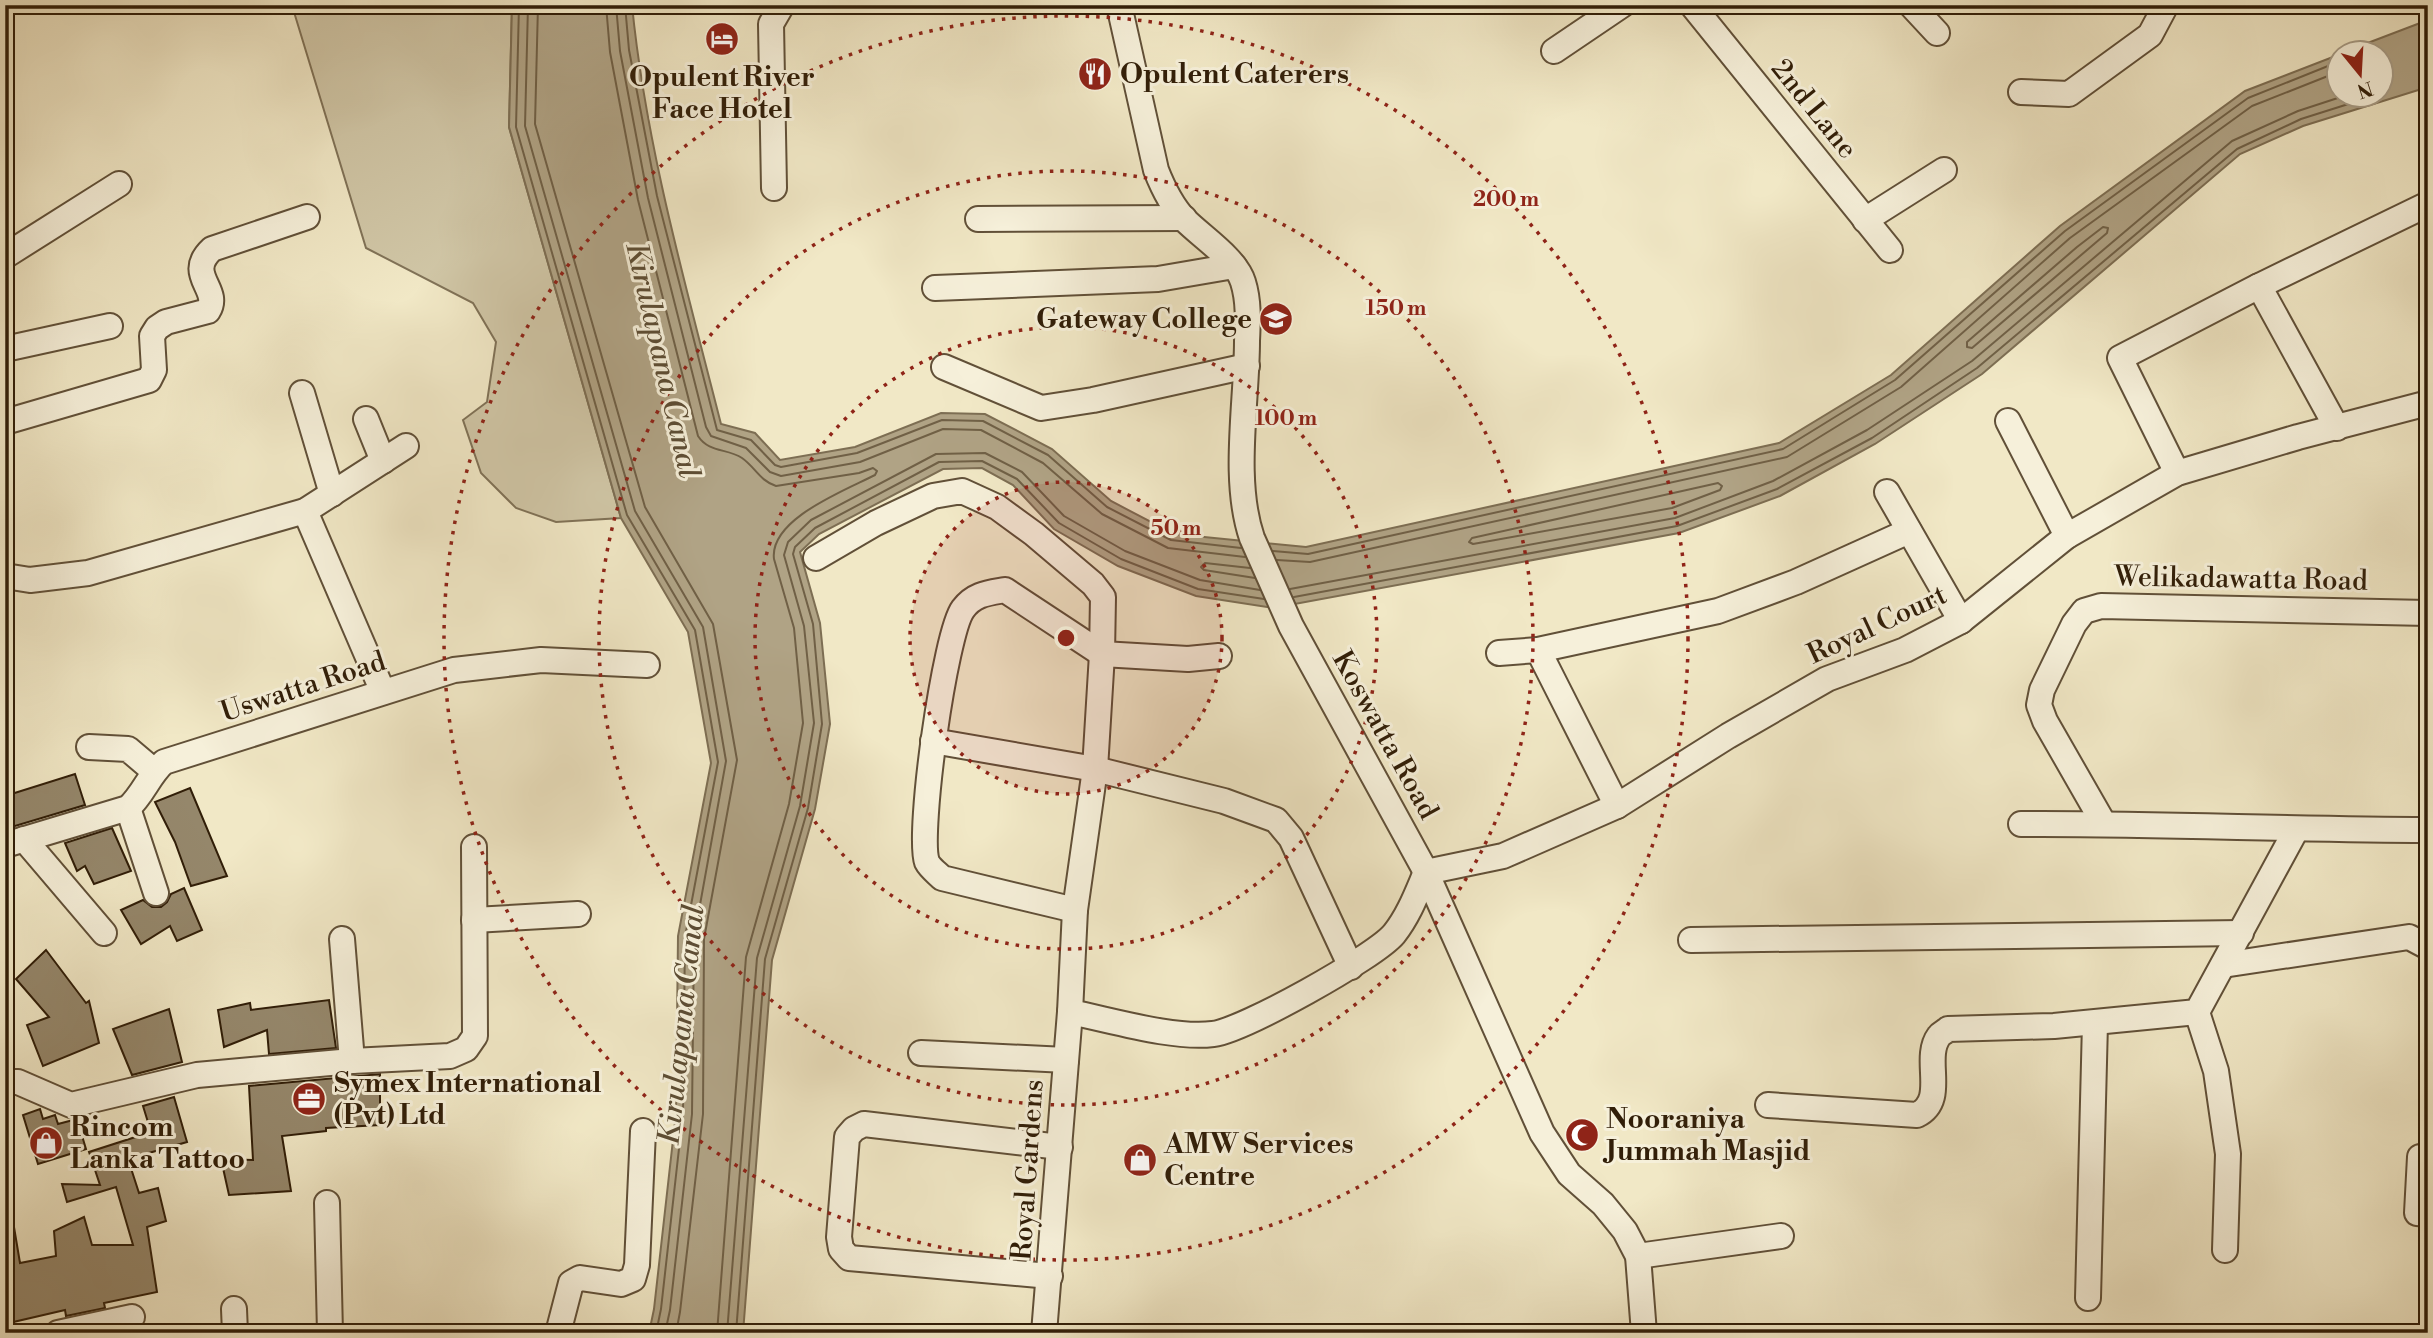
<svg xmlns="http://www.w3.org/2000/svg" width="2433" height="1338" font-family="'Libre Bodoni',serif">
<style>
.green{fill:#d0c6a6;stroke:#807257;stroke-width:2}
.water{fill:#b0a385;stroke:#7d6e53;stroke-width:2}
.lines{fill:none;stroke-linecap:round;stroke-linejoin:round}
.shore{stroke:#706046;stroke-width:2}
.building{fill:#95876b;stroke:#311e08;stroke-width:2}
.minor-casing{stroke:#615038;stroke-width:28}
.minor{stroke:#f6f0da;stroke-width:24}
.ring{fill:none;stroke:#8f2418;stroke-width:3.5;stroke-dasharray:3.5 7}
.labels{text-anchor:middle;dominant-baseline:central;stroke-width:6;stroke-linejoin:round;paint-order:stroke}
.poi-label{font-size:28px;font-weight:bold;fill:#311e08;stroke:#f6f0da;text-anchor:start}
.street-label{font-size:28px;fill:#311e08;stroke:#f6f0da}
.water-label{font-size:30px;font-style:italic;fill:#5d4d34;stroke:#f6f0da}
.centre{fill:#8f2418;stroke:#f6f0da;stroke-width:3.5}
.ring-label{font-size:21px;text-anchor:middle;font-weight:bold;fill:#8f2418;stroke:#f6f0da;stroke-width:6;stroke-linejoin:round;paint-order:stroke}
</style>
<rect width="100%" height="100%" fill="#f1e8c6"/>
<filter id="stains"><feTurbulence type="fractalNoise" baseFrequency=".00286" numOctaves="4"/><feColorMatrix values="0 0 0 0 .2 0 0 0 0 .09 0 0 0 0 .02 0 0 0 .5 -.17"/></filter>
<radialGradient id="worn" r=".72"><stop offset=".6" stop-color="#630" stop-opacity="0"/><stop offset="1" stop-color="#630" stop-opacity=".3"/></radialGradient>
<polygon class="green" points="295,5 512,5 509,127 621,518 556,522 516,508 481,473 463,420 487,402 496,342 473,303 366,248 294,12"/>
<path class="water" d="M512,5h120c14,142 54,281 89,419l34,9 25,27 75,-13 86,-34 44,1 67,35 59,52 63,33 132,13 473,-104 112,-68 169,-149 185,-135 93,-36v39h42v-42h-36l84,-32v67l-125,39 -63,28 -258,220 -107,70 -95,52 -101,37 -406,75 -77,-12 -78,-30 -64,-37 -41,-44 -31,-17 -39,1 -124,65 -19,18 20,71 10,101 -15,85 -43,151 -29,373h-94l5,-24 22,-196 2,-177 33,-173 -23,-131 -67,-114 -112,-391z"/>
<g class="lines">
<g class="shore">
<polyline points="519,5 516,127 627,515 695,630 718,762 685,937 683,1113 661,1309 656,1333"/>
<polyline points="528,5 525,126 635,511 703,627 726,761 694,938 692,1114 670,1310 665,1333"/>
<polyline points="538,5 535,124 645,507 713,624 737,760 704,939 703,1114 680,1312 676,1333"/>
<path d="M606,5l4,47 28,148 60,236c11,17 29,12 44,22 13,9 18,23 34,28l83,-13 14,-5 4,3 -2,4c-29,15 -106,44 -101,84l20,69 9,95 -14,81 -43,153 -29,376"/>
<polyline points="616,5 620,51 648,198 706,427 711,436 746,448 770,472 781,476 860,462 943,429 981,430 1043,463 1102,514 1168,548 1245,557"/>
<polyline points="625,5 629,50 657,196 717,430 751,440 775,465 781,467 857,453 942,420 983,421 1048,455 1107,507 1171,540 1241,548"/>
<polygon points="2103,227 2108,228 2107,233 1972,348 1967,347 1967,342 2077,247"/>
<polygon points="1718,483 1722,486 1720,490 1672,508 1473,544 1469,542 1472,538"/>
<polyline points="1273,551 1308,554 1783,449 1895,380 2065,231 2248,98 2338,62"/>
<polyline points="1277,560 1310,562 1787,457 1901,387 2070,238 2252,106 2338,72"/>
<polyline points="1250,568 1205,563 1201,567 1204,570 1255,578"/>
<polyline points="1290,589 1675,518 1773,481 1867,430 1972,361 2232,141 2298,111 2350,94"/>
<polyline points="1294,597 1677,526 1777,489 1872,438 1977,368 2237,149 2301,119 2380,94"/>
<polyline points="727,1333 757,958 800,806 814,723 804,626 784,555 788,542 811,520 936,454 985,453 1022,472 1064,516 1125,551 1200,580 1260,590"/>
<polyline points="736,1333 765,959 808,808 822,724 813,624 793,554 795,547 815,528 939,462 982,461 1017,479 1059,523 1121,559 1198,589 1264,599"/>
</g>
</g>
<g class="building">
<polygon points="75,774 85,805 5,829 5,796"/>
<polygon points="190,788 227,876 191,886 175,842 155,802"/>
<polygon points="112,828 131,871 94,884 85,866 77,871 65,843"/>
<polygon points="184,888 202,930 177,941 170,926 141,944 121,910 143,900 152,907 161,907 167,902 171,894"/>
<polygon points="46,950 86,1003 89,1001 99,1043 43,1066 27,1025 49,1017 16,979"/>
<polygon points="329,1000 336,1048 269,1054 267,1030 224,1047 218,1010 250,1003 251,1010"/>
<polygon points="169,1009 182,1062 132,1075 113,1029"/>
<polygon points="380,1074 380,1125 326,1128 326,1131 282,1136 291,1191 229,1195 221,1159 253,1160 249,1086"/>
<polygon points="174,1097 187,1142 128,1159 139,1193 158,1188 166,1221 147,1227 157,1292 104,1303 105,1308 66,1316 65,1310 9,1323 5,1307 5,1228 14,1227 20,1263 56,1256 54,1231 84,1217 92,1245 133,1245 116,1187 67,1202 62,1184 100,1185 89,1152 151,1132 143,1106"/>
<polygon points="40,1109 43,1119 55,1115 58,1124 77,1119 86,1149 38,1164 23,1115"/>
</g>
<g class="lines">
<g class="minor-casing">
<g id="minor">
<path d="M1119,5l37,165c7,18 15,35 29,50 17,17 51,39 58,62 6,19 5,39 4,59 0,61 -15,139 5,197l39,88 135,246 116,261 27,41 34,30 22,27 13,25 6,77"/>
<polyline points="1692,5 1890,250"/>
<polyline points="1911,5 1937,33"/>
<polyline points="1554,51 1622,5"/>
<polyline points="2021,92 2069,94 2150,35 2166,5"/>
<polyline points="774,188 771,24 782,5"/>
<polyline points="978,219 1184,218"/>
<polyline points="1865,220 1944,170"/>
<polyline points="5,256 119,184"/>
<polyline points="2259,286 2337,428"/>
<polyline points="935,288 1158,279 1234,266"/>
<polyline points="5,349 110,326"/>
<polyline points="944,367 1041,408 1093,400 1247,366"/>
<polyline points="302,393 332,494"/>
<polyline points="366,419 383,461"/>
<polyline points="2008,421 2067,536"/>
<path d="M5,422l144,-42 5,-10 -2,-34 5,-8 9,-6 42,-11c14,-22 -24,-36 4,-62l95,-32"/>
<polyline points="2177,473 2120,358 2259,286 2428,204"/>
<polyline points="1887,492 1961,621"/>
<polyline points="305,511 383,692"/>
<polyline points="816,558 876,523 933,496 962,491 997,507 1034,534 1093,584 1103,597 1102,654 1095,769 1075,910 1070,1012 1044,1333"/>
<polyline points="5,576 30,580 88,573 305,511 406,446"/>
<polyline points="1538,650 1617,806"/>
<polyline points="1499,653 1538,650 1718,611 1796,582 1909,531"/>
<polyline points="933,741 1095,769 1224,801 1276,820 1291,838 1351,967"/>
<polyline points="89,747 128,749 154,771"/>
<polyline points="128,808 156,893"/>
<path d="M2021,824c135,-1 271,6 407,6"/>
<polyline points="2104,824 2045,721 2039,705 2042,690 2074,624 2084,611 2101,606 2428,613"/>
<polyline points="24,839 104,933"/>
<path d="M5,845l123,-37c15,-13 21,-33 36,-46l290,-92 87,-10 106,5"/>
<polyline points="1426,872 1503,856 1617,806 1728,736 1827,679 1905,650 1961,621 2067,536 2177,473 2298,437 2428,403"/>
<path d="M1075,910l-133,-32c-5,-5 -12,-10 -15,-16 -10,-28 18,-229 36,-253 11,-15 25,-16 42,-19l97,64 86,5 31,-3"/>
<polyline points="474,920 578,914"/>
<polyline points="342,939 352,1061"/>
<polyline points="1691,940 2241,933"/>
<polyline points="2223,965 2409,937 2428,947"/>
<path d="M1070,1012c41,8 103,27 143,22 29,-3 162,-77 181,-100 15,-19 23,-41 32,-62"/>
<polyline points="2197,1012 2216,1071 2228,1154 2225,1250"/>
<polyline points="921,1053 1066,1060"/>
<polyline points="5,1082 18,1082 71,1105 197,1075 352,1061 450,1056 466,1049 475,1036 474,847"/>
<path d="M1768,1105l149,10c31,-15 5,-56 22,-79 2,-3 6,-4 9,-7l106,-3 143,-14 99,-182"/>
<polyline points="2420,1157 2417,1213 2428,1214"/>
<polyline points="327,1203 330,1333"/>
<polyline points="1638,1256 1781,1236"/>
<polyline points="1050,1276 849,1258 841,1249 839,1237 847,1137 854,1129 864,1124 1060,1147"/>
<polyline points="2088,1298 2095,1023"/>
<polyline points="234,1309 235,1333"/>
<polyline points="58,1333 132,1317"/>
<polyline points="558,1333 571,1283 580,1278 621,1284 633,1279 637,1265 643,1131"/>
</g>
</g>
<use href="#minor" class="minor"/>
</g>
<circle cx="1066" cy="638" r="156" fill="#8f2418" fill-opacity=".12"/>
<g class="ring">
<circle cx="1066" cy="638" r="156"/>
<circle cx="1066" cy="638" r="311"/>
<circle cx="1066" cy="638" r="467"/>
<circle cx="1066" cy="638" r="622"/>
</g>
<defs>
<g id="hotel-disc" transform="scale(1.75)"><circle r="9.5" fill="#8f2418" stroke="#f6f0da"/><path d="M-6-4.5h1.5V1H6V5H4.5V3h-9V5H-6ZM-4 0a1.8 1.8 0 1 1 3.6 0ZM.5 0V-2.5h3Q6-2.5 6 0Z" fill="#fff"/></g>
<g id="restaurant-disc" transform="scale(1.75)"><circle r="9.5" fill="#8f2418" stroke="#f6f0da"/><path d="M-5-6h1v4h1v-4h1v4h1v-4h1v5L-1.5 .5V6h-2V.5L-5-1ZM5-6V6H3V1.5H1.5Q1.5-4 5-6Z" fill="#fff"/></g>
<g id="school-disc" transform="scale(1.75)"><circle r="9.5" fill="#8f2418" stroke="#f6f0da"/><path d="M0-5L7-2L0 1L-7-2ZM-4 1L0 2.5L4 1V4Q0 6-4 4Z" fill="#fff"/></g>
<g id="office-disc" transform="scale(1.75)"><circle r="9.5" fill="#8f2418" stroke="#f6f0da"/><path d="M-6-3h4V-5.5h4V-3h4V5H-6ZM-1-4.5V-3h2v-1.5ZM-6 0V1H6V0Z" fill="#fff"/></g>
<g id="mosque-disc" transform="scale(1.75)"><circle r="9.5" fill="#8f2418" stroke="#f6f0da"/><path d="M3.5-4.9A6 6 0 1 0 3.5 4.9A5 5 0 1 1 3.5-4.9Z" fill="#fff"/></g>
<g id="shop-disc" transform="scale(1.75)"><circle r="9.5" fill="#8f2418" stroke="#f6f0da"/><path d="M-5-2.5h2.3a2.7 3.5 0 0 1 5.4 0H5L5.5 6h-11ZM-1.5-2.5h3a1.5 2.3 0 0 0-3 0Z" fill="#fff"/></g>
</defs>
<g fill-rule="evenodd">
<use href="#hotel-disc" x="722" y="39"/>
<use href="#restaurant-disc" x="1095" y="74"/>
<use href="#school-disc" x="1276" y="319"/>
<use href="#office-disc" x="309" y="1099"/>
<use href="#mosque-disc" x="1582" y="1135"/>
<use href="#shop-disc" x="46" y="1143"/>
<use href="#shop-disc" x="1140" y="1160"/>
</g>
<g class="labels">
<g class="poi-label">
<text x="1120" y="74">Opulent Caterers</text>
<text x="722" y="77" text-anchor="middle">Opulent River<tspan x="722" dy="32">Face Hotel</tspan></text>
<text x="1252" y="319" text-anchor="end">Gateway College</text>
<text x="334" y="1083">Symex International<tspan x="334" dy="32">(Pvt) Ltd</tspan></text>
<text x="1606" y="1119">Nooraniya<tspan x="1606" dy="32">Jummah Masjid</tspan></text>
<text x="70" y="1127">Rincom<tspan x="70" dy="32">Lanka Tattoo</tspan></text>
<text x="1164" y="1144">AMW Services<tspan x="1164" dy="32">Centre</tspan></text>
</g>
<g class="street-label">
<text transform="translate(1814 109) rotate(51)">2nd Lane</text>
<text transform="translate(2241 579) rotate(1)">Welikadawatta Road</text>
<text transform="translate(1877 625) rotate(-25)">Royal Court</text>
<text transform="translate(303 687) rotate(-18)">Uswatta Road</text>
<text transform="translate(1385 735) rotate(61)">Koswatta Road</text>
<text transform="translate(1028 1170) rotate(-86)">Royal Gardens</text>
</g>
<g class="water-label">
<text transform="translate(662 360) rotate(77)">Kirulapana Canal</text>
<text transform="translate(682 1025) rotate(-84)">Kirulapana Canal</text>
</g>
</g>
<circle cx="1066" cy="638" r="10" class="centre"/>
<g class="ring-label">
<text x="1506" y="206">200 m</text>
<text x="1396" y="315">150 m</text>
<text x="1286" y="425">100 m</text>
<text x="1176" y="535">50 m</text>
</g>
<rect width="2433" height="1338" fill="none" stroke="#f1e8c6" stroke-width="28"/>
<rect x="7" y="7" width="2419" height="1324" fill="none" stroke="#311e08" stroke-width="3.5"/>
<rect x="14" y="14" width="2405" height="1310" fill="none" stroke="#311e08" stroke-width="2"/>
<g transform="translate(2360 74) rotate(162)"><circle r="33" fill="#f6f0da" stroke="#a79c86" stroke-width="2"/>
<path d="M0-5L12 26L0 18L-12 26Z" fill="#8f2418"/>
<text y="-10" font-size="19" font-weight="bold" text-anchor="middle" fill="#311e08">N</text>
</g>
<rect width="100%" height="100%" filter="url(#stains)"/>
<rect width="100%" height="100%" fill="url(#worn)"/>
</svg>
